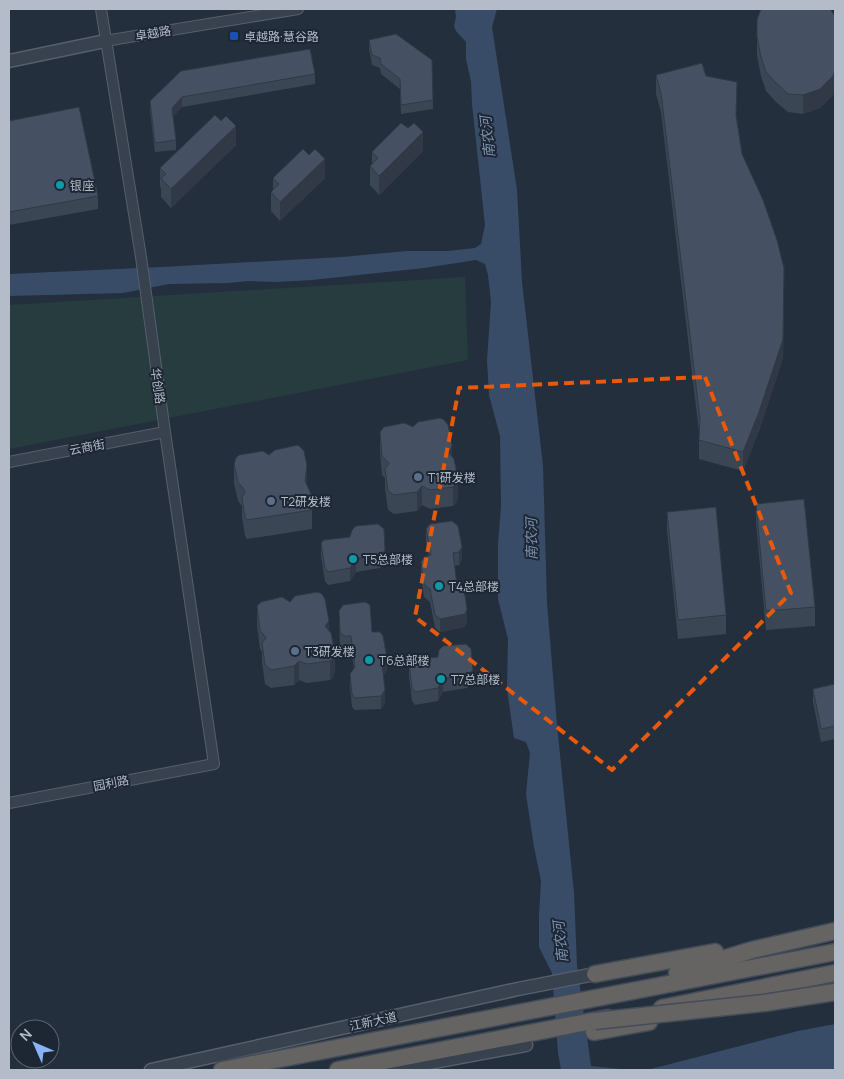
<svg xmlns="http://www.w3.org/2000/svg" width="844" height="1079" font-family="Manrope,'Noto Sans SC',sans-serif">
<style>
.green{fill:#263c3f}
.water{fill:#394c67}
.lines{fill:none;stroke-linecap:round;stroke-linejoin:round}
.minor-casing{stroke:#565f6c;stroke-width:12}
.tertiary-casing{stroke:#565f6c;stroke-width:15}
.trunk-casing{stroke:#434c59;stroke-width:19}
.minor{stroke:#38414e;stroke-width:10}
.tertiary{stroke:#38414e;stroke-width:12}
.trunk{stroke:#656462;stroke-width:16}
.trunk-bridge-casing{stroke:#434c59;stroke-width:19;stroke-linecap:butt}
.trunk-bridge{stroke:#656462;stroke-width:16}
.wall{fill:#3b4654}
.shaded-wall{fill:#303945}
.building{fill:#455162;stroke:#303945}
.marked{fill:none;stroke:#e8590c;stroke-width:4;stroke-dasharray:10 6;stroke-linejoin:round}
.transit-dot{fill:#1a4fb4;stroke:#1d2633;stroke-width:2}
.culture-dot{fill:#0f9aa8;stroke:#1d2633;stroke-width:2}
.service-dot{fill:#5c6f8a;stroke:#1d2633;stroke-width:2}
.labels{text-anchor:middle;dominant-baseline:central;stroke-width:4;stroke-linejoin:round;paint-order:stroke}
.street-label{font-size:12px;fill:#b4bcc9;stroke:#1d2633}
.poi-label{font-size:12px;fill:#b4bcc9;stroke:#1d2633;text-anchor:start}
.water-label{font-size:14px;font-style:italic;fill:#7c92b1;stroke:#1d2633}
</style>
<rect width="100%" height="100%" fill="#242f3e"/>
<polygon class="green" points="465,277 468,360 9,449 9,305"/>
<g class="water">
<polygon points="455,9 497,9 492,27 517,190 522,282 543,466 547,603 557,725 574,893 577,966 591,1066 630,1070 561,1070 558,1052 552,973 539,947 539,916 541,881 534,847 526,794 530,753 526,742 514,738 507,689 508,639 498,599 498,544 501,506 500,436 489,395 487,360 491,302 488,275 485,264 476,260 424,268 312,280 276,282 248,281 228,283 169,284 123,293 9,296 9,274 162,267 342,257 407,251 448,251 475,248 481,244 485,225 472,104 471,81 466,59 466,42 456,31 454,26 456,17"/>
<polygon points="835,1024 835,1070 647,1070 798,1031"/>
</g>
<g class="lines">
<g class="minor-casing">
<g id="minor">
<polyline points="105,41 298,9"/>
<polyline points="9,462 165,432"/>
<polyline points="9,803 214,764 165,432 141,257 101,9"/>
</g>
</g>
<g class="tertiary-casing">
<g id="tertiary">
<polyline points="9,61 105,41"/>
<polyline points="151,1070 518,989 595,974"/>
<polyline points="391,1070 526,1045"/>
</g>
</g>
<g class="trunk-casing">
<g id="trunk">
<polyline points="677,973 752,950 835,931"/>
<polyline points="595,974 715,952"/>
<polyline points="662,1008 835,973"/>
<polyline points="594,1032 649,1022"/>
<polyline points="222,1070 835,952"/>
<polyline points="338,1070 608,1018"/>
</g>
</g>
<use href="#minor" class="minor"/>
<use href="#tertiary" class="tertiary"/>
<use href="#trunk" class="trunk"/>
<g class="trunk-bridge-casing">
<polyline id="trunk-bridge" points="595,1021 764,1003 835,992"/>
</g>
<use href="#trunk-bridge" class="trunk-bridge"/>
</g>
<g class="wall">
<polygon points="757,20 833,95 820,108 803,114 788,112 776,102 766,91 761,76 757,56"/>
<polygon points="369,40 433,100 433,109 401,114 400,89 381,74 380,68 372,65 369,49"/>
<polygon points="315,74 315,84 182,107 173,117 176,140 176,150 155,152 150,111 150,101"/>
<polygon points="656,75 706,76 737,118 742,154 784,287 783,358 759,431 743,471 699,459 699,432 661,112 656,94"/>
<polygon points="9,121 98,196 98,209 9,225"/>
<polygon points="408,128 423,151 379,195 370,185 370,166 372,164 372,152"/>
<polygon points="236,145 171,208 161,197 161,188 160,187 160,168"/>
<polygon points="273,178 325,178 280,221 271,211 271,192 273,190"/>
<polygon points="380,432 452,456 458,498 456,503 453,506 430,509 422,505 417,511 394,514 388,510 385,488 385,478 382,475 380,451"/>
<polygon points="234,464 307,485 312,510 312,529 247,539 245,536 242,517 242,506 238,501 234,483"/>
<polygon points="756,504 815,607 815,626 766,630 756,523"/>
<polygon points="667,512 726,615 726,634 678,639 667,531"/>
<polygon points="452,521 462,560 459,565 454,566 457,585 467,622 465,627 440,632 435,628 430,602 424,597 421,575 421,562 429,556 426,542 426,529"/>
<polygon points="378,524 385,563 380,568 356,572 350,581 328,585 325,581 321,556 321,543 350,537"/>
<polygon points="290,602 329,631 335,672 333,677 330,680 307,683 299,680 294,685 271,688 265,684 262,662 262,652 260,649 257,625 257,606"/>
<polygon points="339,611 372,632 387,671 383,675 385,703 381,709 355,710 352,707 350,687 350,674 354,669 351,649 344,649 340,645 339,624"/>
<polygon points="466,644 473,683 467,688 443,692 438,701 415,705 412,701 409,676 409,663 438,657"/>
<polygon points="835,684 835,739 821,742 813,702 813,689"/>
</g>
<g class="shaded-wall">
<polygon points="835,70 835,89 833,95 820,108 803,114 803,95"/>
<polygon points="182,97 182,107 172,118 172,108"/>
<polygon points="236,126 236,145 171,208 171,189"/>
<polygon points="423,132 423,151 379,195 379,176"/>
<polygon points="325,159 325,178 280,221 280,202"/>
<polygon points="784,268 783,358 759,431 743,471 743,452"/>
<polygon points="452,446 452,465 448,452"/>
<polygon points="307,466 307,485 305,481"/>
<polygon points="458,479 458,498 456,503 453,506 453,487"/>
<polygon points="422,486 422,505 417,511 417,492"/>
<polygon points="462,547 462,560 459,565 459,552"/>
<polygon points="385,550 385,563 380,568 380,555"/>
<polygon points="356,559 356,572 350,581 350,568"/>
<polygon points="467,609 467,622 465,627 440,632 440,619"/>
<polygon points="329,621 329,640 325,626"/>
<polygon points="335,653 335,672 333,677 330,680 330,661"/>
<polygon points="387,658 387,671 382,677 382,664"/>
<polygon points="299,661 299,680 294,685 294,666"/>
<polygon points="473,670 473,683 467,688 467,675"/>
<polygon points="443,679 443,692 438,701 438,688"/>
<polygon points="385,690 385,703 381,709 381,696"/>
</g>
<g class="building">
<polygon points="761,9 830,9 835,16 835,70 833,76 820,89 803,95 788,94 776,83 766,72 761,57 757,37 757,20"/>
<polygon points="396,34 432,60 433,100 401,105 400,79 381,64 380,58 372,55 369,40"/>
<polygon points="310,49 315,74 182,97 172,108 176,140 155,143 150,101 181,71"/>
<polygon points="702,63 706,76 737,82 736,116 742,154 763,200 777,240 784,268 783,339 759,412 743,452 699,440 700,419 661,93 656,75"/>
<polygon points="79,107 98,196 9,212 9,121"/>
<polygon points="215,115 221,121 226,116 236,126 171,189 161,178 166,174 160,168"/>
<polygon points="401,123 408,128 414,123 423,132 379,176 370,166 378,158 372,152"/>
<polygon points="303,149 309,155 315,149 325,159 280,202 271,192 279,184 273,178"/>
<polygon points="440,418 444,420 448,425 452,446 448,452 454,459 458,479 456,484 453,487 430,490 422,486 417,492 394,495 388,491 385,469 389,463 382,456 380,432 384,427 404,423 413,427 418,422"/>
<polygon points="298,445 304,451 307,466 305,481 311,494 312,510 247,520 245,517 242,498 245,491 238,482 234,464 236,458 239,455 263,451 269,455 275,450"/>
<polygon points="804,499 815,607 766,611 756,504"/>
<polygon points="716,507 726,615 678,620 667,512"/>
<polygon points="452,521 458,526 462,547 459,552 453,553 457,585 464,589 467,609 465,614 440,619 435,615 430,589 424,584 421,562 424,557 431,555 426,529 430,524"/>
<polygon points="378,524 384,529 385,550 380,555 356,559 350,568 328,572 325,568 321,543 324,540 350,537 352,530 356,526"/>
<polygon points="317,592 322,594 325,599 329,621 325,626 331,633 335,653 333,658 330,661 307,664 299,661 294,666 271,670 265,665 262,643 266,638 260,630 257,606 261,602 282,597 290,602 295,596"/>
<polygon points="365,602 370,605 372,632 380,632 383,636 387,658 382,664 385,690 381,696 355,698 352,694 350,674 355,667 351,636 344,636 340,632 339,611 343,605"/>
<polygon points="466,644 471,649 473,670 467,675 443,679 438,688 415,692 412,688 409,663 412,660 438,657 439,650 443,646"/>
<polygon points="835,684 835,726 821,729 813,689"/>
</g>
<path class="marked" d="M705,377l86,216 -179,177 -197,-153 44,-229z"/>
<rect class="transit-dot" x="229" y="31" width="10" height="10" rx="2.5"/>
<g class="culture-dot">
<circle cx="60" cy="185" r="5"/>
<circle cx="353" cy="559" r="5"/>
<circle cx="439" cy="586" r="5"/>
<circle cx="369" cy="660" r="5"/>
<circle cx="441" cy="679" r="5"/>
</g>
<g class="service-dot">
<circle cx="418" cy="477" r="5"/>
<circle cx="271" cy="501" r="5"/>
<circle cx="295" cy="651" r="5"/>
</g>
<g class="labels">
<g class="street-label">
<text transform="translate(153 33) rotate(-10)">卓越路</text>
<text transform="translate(158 386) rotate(82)">华创路</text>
<text transform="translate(87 447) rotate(-11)">云商街</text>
<text transform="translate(111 783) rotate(-11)">园利路</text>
<text transform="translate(373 1021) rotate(-12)">江新大道</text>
</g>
<g class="poi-label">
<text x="244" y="36">卓越路·慧谷路</text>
<text x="70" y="185">银座</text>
<text x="428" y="477">T1研发楼</text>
<text x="281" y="501">T2研发楼</text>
<text x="363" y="559">T5总部楼</text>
<text x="449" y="586">T4总部楼</text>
<text x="305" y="651">T3研发楼</text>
<text x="379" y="660">T6总部楼</text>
<text x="451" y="679">T7总部楼</text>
</g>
<g class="water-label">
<text transform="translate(487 137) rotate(-96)">南农河</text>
<text transform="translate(531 539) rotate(-91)">南农河</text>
<text transform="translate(560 942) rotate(-96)">南农河</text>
</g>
</g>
<rect width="844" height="1079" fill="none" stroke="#b4bcc9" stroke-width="20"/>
<g transform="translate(35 1044) rotate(315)"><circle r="24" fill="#1d2633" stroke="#59626f"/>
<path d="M0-4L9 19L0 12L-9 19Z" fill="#8ab4f8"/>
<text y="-8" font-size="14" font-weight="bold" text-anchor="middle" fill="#b4bcc9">N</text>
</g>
</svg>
